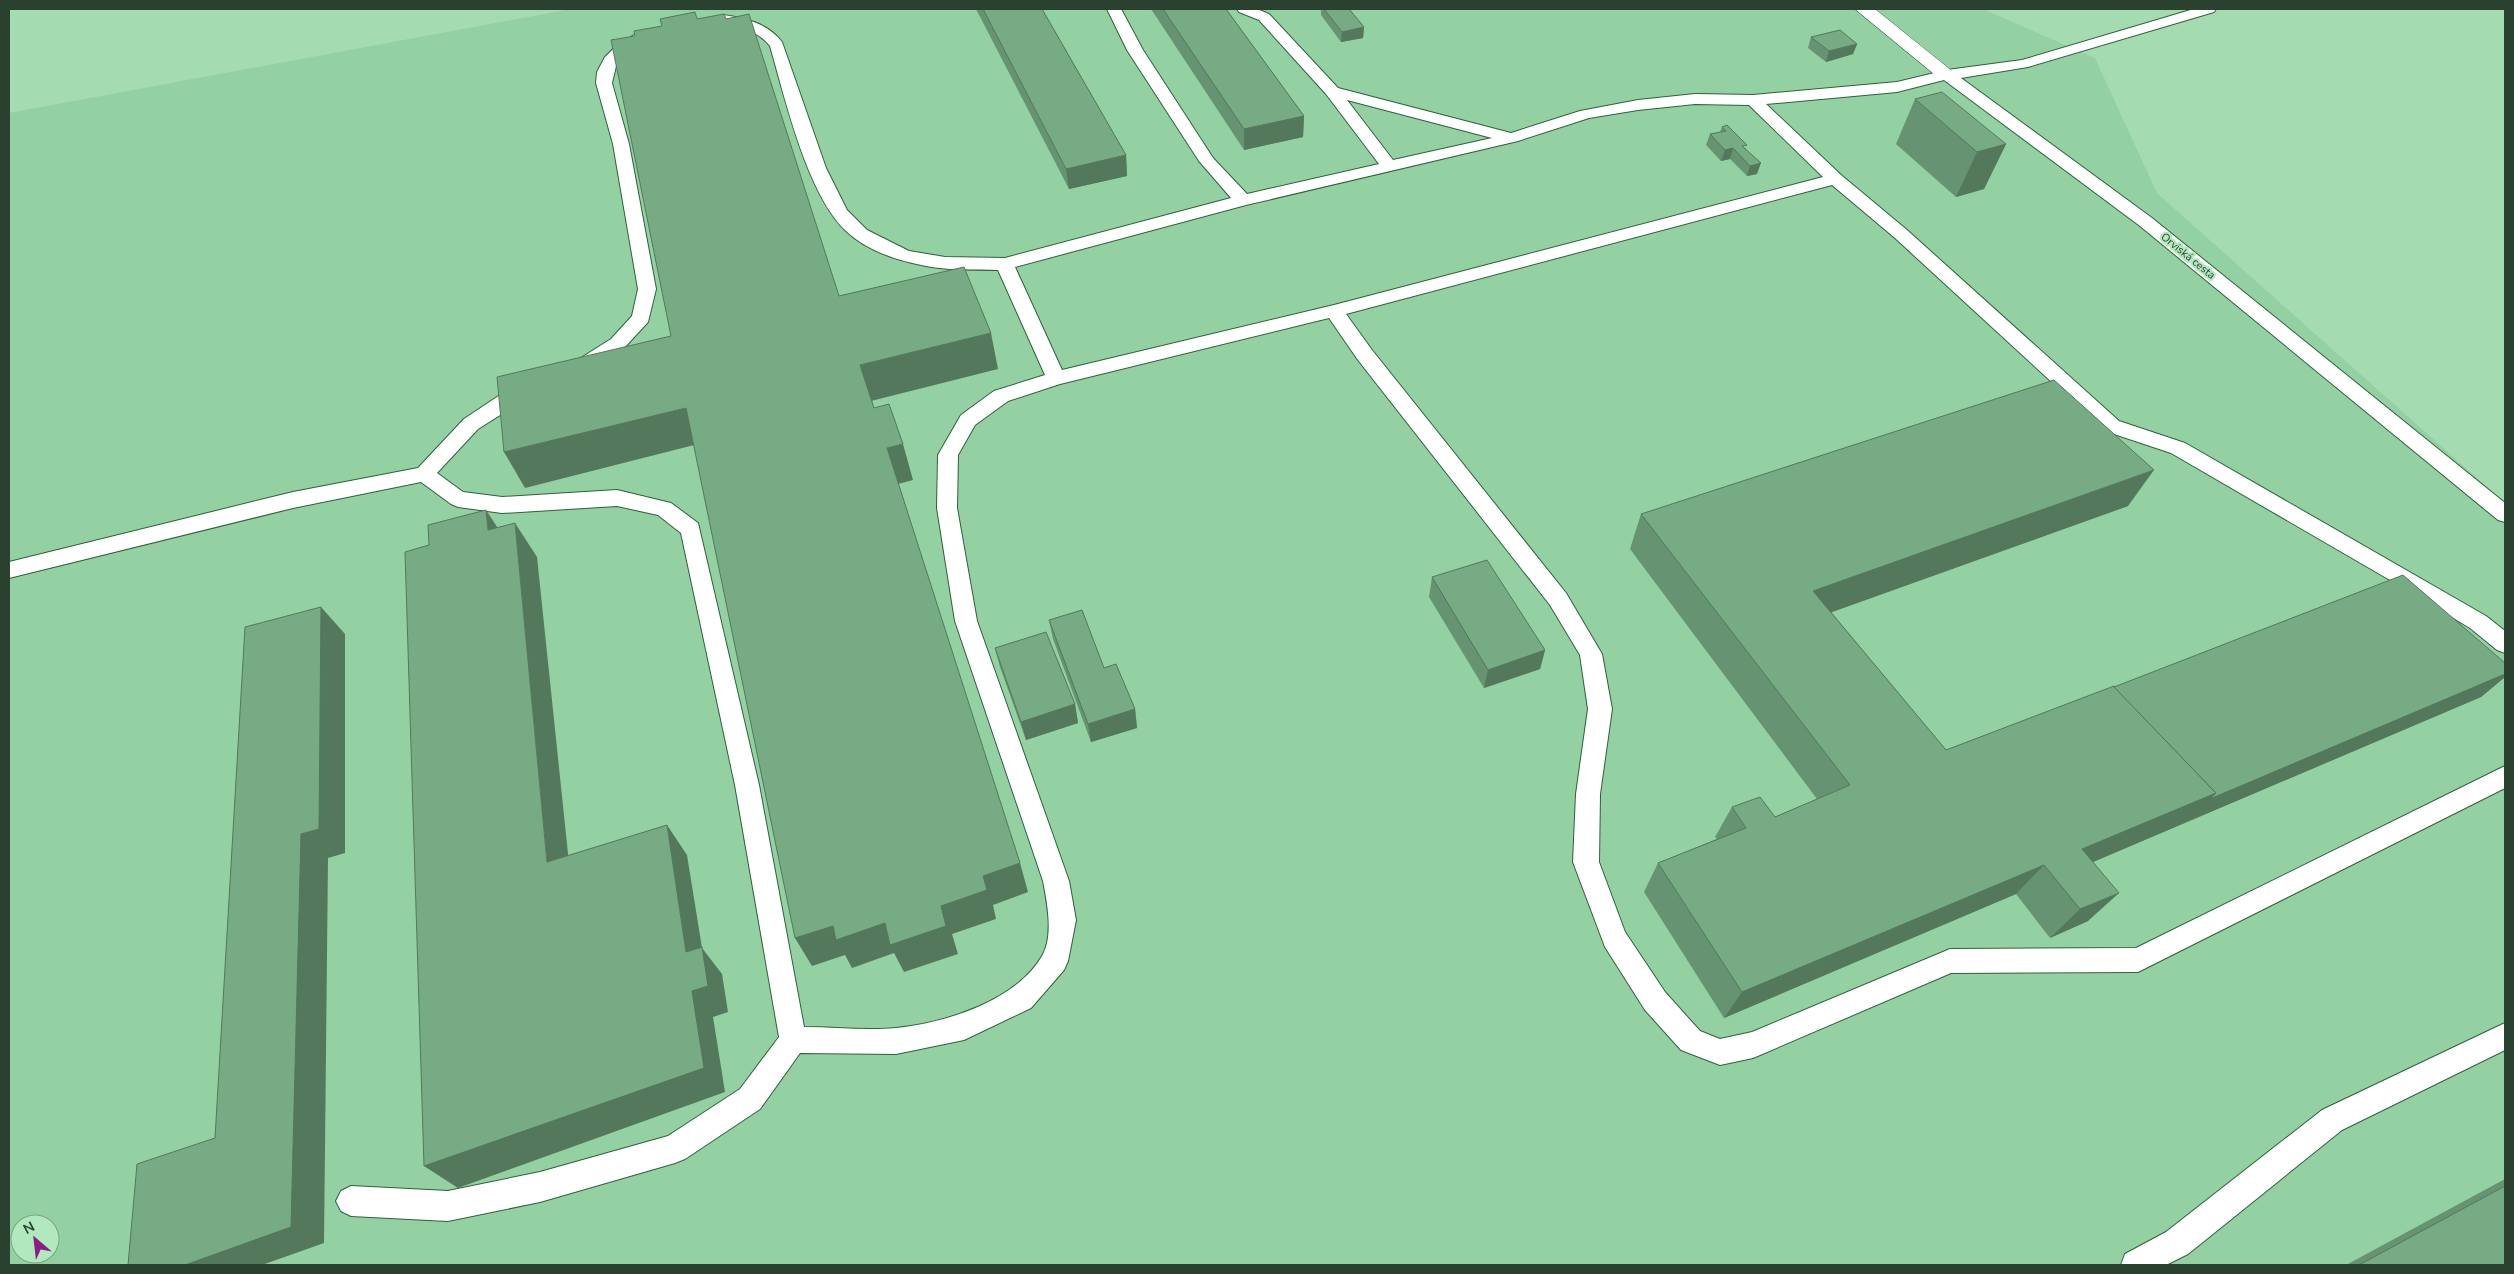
<svg xmlns="http://www.w3.org/2000/svg" width="2514" height="1274" font-family="'Nunito Sans',sans-serif">
<style>
.built{fill:#94d1a2;fill-rule:evenodd}
.lines{fill:none;stroke-linecap:round;stroke-linejoin:round}
.service-casing{stroke:#2e613c;stroke-width:2}
.minor-casing{stroke:#2e613c;stroke-width:1}
.service{fill:#fff;fill-rule:evenodd}
.minor{fill:#fff;fill-rule:evenodd}
.wall{fill:#669371}
.shaded-wall{fill:#53785c}
.building{fill:#77ab83;stroke:#53785c}
.labels{text-anchor:middle;dominant-baseline:central;stroke-width:4.5;stroke-linejoin:round;paint-order:stroke}
.far-street-label{font-size:11px;fill:#2b4130;stroke:#b2e8bd}
</style>
<rect width="100%" height="100%" fill="#a5dbb0"/>
<path class="built" d="M571,9h1412l112,49 62,135 348,310v762h-2496v-1152zM20,1224h30v30h-30z"/>
<g class="lines">
<g class="service-casing">
<g id="service">
<path d="M1107,9h14l22,41 70,108 34,36 132,-30 -53,-70 -67,-74 -20,-8 -2,-3h20l12,5 69,74 173,45 69,-22 58,-11 57,-6 58,1 144,-13 50,-12 75,-10 172,-51h22l-2,3 -186,55 -67,11 191,140 353,285v19l-7,-2 -358,-294 -196,-146 -47,12 -131,12 75,71 66,55 212,191 66,22 301,173 19,15v22l-8,-3 -27,-22 -68,-41 -231,-134 -66,-22 -210,-193 -63,-53 -486,129 26,36 194,243 36,61 10,55 -12,85 -1,68 26,70 40,60 35,39 20,8 32,-7 198,-83 186,-1 369,-182v22l-367,184 -187,1 -198,85 -33,7 -39,-15 -36,-40 -40,-63 -32,-85 3,-68 12,-85 -8,-54 -30,-50 -192,-245 -29,-42 -269,66 -52,17 -33,24 -17,30 -1,53 20,113 92,260 7,39 -8,41 -4,9 -33,38 -67,32 -68,14 -96,-1 -40,56 -75,50 -10,4 -135,39 -92,19 -97,-5 -10,-5 -5,-10 5,-10 10,-5 97,5 92,-19 128,-36 72,-47 39,-52 -44,-252 -54,-252 -23,-18 -41,-9 -115,7 -44,-6 -7,-3 -30,-22 -128,26 -284,70v-16l284,-70 125,-24 46,-49 45,-30 16,-6 7,2 3,5 -3,5 -54,34 -41,44 26,19 39,5 115,-7 54,13 27,20 61,262 45,242c30,0 62,4 92,1 49,-5 120,-27 146,-72 12,-20 5,-54 1,-75l-88,-260 -18,-113 1,-53 23,-40 33,-24 51,-16 -47,-105c-24,-1 -48,1 -72,-4 -27,-5 -59,-15 -80,-35 -39,-37 -61,-133 -76,-185 -14,-18 -33,-18 -52,-23l-3,-3 8,-5c23,3 44,8 59,27l44,126 21,42 20,20 42,21 36,6 60,1 226,-60 -32,-37 -72,-111zM1347,100l145,38 -99,22zM1695,104l54,1 74,72 -489,128 -272,65 -47,-103 231,-62 272,-64 71,-23 49,-8z"/>
<polygon points="639,32 647,37 617,62 612,83 629,144 656,289 648,322 625,347 587,373 580,375 573,373 570,368 573,363 611,339 632,316 638,289 613,144 596,83 597,72 605,57 616,46"/>
<polygon points="2505,1023 2505,1050 2342,1130 2188,1254 2166,1265 2121,1265 2125,1254 2166,1232 2322,1110"/>
</g>
</g>
<g class="minor-casing">
<polygon id="minor" points="1855,9 1875,9 1957,75 1954,79 1940,79"/>
</g>
<use href="#service" class="service"/>
<use href="#minor" class="minor"/>
</g>
<g class="wall">
<polygon points="976,9 1042,9 1126,155 1127,176 1069,189 977,11"/>
<polygon points="1151,9 1226,9 1304,116 1303,137 1244,150"/>
<polygon points="1321,9 1349,9 1364,27 1363,38 1341,42 1321,15"/>
<polygon points="1811,37 1857,44 1853,54 1826,62 1808,48"/>
<polygon points="1915,99 2006,144 1984,189 1956,197 1896,144"/>
<polygon points="1722,127 1746,149 1757,174 1747,176 1730,159 1721,161 1706,145 1710,134 1720,132"/>
<polygon points="2128,506 1831,612 1946,750 2114,687 2505,663 2505,677 2481,697 2093,862 2088,921 2050,938 2016,894 1724,1018 1644,892 1658,863 1717,839 1715,837 1732,807 1775,817 1817,799 1630,549 1641,514"/>
<polygon points="1432,577 1545,650 1540,669 1484,688 1429,597"/>
<polygon points="1049,620 1104,668 1135,709 1137,728 1091,742 1053,639"/>
<polygon points="995,648 1075,704 1078,723 1026,740 1000,667"/>
<polygon points="2505,1179 2505,1265 2346,1265"/>
</g>
<g class="shaded-wall">
<polygon points="1364,27 1363,38 1341,42 1342,32"/>
<polygon points="1857,44 1853,54 1826,62 1829,51"/>
<polygon points="1304,116 1303,137 1244,150 1244,129"/>
<polygon points="2006,144 1984,189 1956,197 1977,152"/>
<polygon points="1733,148 1730,159 1721,161 1725,150"/>
<polygon points="1126,155 1127,176 1069,189 1066,169"/>
<polygon points="1761,163 1757,174 1747,176 1750,166"/>
<polygon points="991,333 998,369 871,401 860,365"/>
<polygon points="686,408 702,443 525,488 504,452"/>
<polygon points="903,444 913,480 898,484 887,448"/>
<polygon points="2154,470 2128,506 1796,625 1813,591"/>
<polygon points="486,510 509,545 488,530"/>
<polygon points="515,523 537,557 572,892 547,862"/>
<polygon points="321,607 345,634 345,853 328,858 324,1243 262,1265 185,1265 301,834"/>
<polygon points="1545,650 1540,669 1484,688 1488,670"/>
<polygon points="2505,674 2505,677 2481,697 2053,879 2082,849 2216,793"/>
<polygon points="1075,704 1078,723 1026,740 1021,722"/>
<polygon points="1135,709 1137,728 1091,742 1088,724"/>
<polygon points="667,825 687,855 702,948 722,974 728,1012 713,1017 725,1092 458,1188 424,1166 686,952"/>
<polygon points="1020,863 1028,892 993,905 996,919 952,934 958,954 904,972 894,953 852,968 845,955 812,966 795,938 833,926 885,923 941,906 983,876"/>
<polygon points="2044,865 2016,894 1724,1018 1742,992"/>
<polygon points="2119,893 2088,921 2050,938 2080,909"/>
</g>
<g class="building">
<polygon points="983,9 1042,9 1126,155 1066,169"/>
<polygon points="1163,9 1226,9 1304,116 1244,129"/>
<polygon points="1324,9 1349,9 1364,27 1342,32"/>
<polygon points="695,12 697,19 724,14 726,19 749,14 839,296 964,267 991,333 860,365 874,408 889,404 903,444 887,448 1020,863 983,876 987,890 941,906 946,926 890,945 885,923 836,940 833,926 795,938 686,408 504,452 497,377 671,336 611,40 635,36 634,31 662,26 660,19"/>
<polygon points="1840,30 1857,44 1829,51 1811,37"/>
<polygon points="1942,92 2006,144 1977,152 1915,99"/>
<polygon points="1727,125 1747,145 1742,146 1761,163 1750,166 1733,148 1725,150 1710,134 1726,131 1722,127"/>
<polygon points="2054,380 2154,470 1813,591 1946,750 2114,686 2216,793 2082,849 2119,893 2080,909 2044,865 1742,992 1658,863 1746,828 1732,807 1760,797 1775,817 1850,785 1641,514"/>
<polygon points="486,510 488,530 515,523 547,862 667,825 686,952 702,947 708,986 692,991 704,1068 424,1166 405,552 429,545 428,525"/>
<polygon points="1487,560 1545,650 1488,670 1432,577"/>
<polygon points="2403,575 2505,663 2505,674 2210,799 2216,793 2114,687"/>
<polygon points="321,607 319,829 301,834 291,1227 185,1265 128,1265 137,1164 215,1138 245,627"/>
<polygon points="1082,610 1104,668 1116,664 1135,709 1088,724 1049,620"/>
<polygon points="1046,632 1075,704 1021,722 995,648"/>
<polygon points="2505,1186 2505,1265 2359,1265"/>
</g>
<g class="labels">
<g class="far-street-label">
<text transform="translate(2188 256) rotate(39)">Orviská cesta</text>
</g>
</g>
<rect width="2514" height="1274" fill="none" stroke="#2b4130" stroke-width="20"/>
<g transform="translate(35 1239) rotate(332)"><circle r="24" fill="#b2e8bd" stroke="#7ca585"/>
<path d="M0-4L9 19L0 12L-9 19Z" fill="#8a1e83"/>
<text y="-8" font-size="14" font-weight="bold" text-anchor="middle" fill="#2b4130">N</text>
</g>
</svg>
